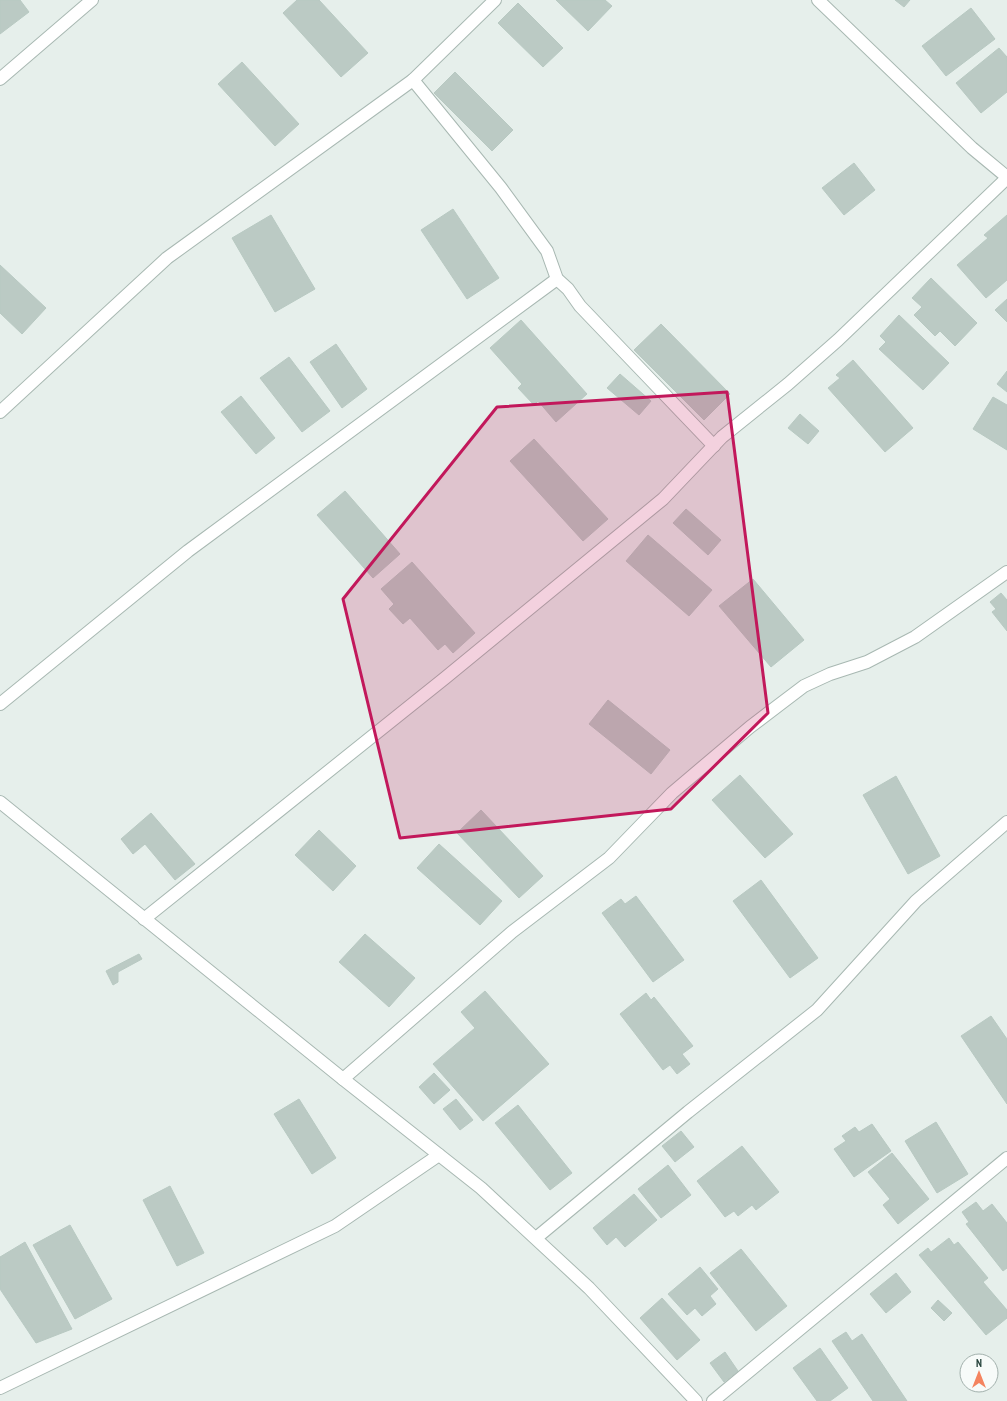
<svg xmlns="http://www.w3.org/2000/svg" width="1007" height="1401" font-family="'PT Sans Narrow',sans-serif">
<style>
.building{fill:#bbcac4;stroke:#b8c9c2}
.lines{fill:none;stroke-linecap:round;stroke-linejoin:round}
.minor-casing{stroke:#a8b8b2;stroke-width:14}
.minor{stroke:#fff;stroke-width:12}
.marked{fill:#c2185b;fill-opacity:0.2;stroke:#c2185b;stroke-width:3;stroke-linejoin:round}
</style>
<rect width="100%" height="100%" fill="#e6efeb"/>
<g class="building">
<polygon points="0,0 20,0 29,12 0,34"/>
<polygon points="297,0 319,0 368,53 341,77 283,13"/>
<polygon points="556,0 605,0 612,6 588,31"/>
<polygon points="895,0 910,0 904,7"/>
<polygon points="518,3 563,48 543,67 498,23"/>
<polygon points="971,8 995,39 946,76 922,46"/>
<polygon points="999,48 1007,57 1007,92 981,113 956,83"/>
<polygon points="242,62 299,124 275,146 218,84"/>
<polygon points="455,72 513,130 492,151 434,93"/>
<polygon points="854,163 875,190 844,215 822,188"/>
<polygon points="453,209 499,278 467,299 421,230"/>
<polygon points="271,215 315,289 275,312 232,238"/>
<polygon points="1007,215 1007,280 986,298 957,265 988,238 984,235"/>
<polygon points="0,265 46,308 22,334 0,313"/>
<polygon points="931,278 977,323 955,346 940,331 935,336 914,315 922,307 912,298"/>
<polygon points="1007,299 1007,322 995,310"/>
<polygon points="899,315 949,363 923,390 879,349 886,342 880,336"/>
<polygon points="521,320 587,394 556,422 538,401 534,405 518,388 522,384 490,348"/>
<polygon points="661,324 730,394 704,420 634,350"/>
<polygon points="336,344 367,389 342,408 310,362"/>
<polygon points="289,357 330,411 302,432 260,378"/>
<polygon points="853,360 913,428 885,452 828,388 840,378 836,375"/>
<polygon points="1007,371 1007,392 997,384"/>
<polygon points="620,374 651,401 639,415 607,388"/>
<polygon points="241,396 275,438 256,454 221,412"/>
<polygon points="993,397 1007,405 1007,450 973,429"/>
<polygon points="800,414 819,431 808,444 788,428"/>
<polygon points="534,439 608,519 583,541 510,461"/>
<polygon points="345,491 400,554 373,578 317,515"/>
<polygon points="686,509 721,540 708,555 673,523"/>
<polygon points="648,535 712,590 689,616 626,561"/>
<polygon points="412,562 475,633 453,653 445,644 438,650 410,618 403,624 389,609 394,604 381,589"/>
<polygon points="753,579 804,640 771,667 719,606"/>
<polygon points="1001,593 1007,600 1007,631 992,612 996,609 990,602"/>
<polygon points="608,700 670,750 651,774 589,724"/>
<polygon points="740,775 793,834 765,858 712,800"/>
<polygon points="896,776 940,856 908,874 863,795"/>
<polygon points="481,810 543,876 519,898 457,833"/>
<polygon points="151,813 195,864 175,880 145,844 133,854 121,839"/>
<polygon points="319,830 356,866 333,891 295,855"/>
<polygon points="439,844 502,901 480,925 417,868"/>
<polygon points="761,880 818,958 790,978 733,901"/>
<polygon points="636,896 684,960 653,982 602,913 621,899 625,904"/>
<polygon points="365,934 415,978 389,1007 339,962"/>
<polygon points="139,954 142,959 118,972 118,982 113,985 106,971"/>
<polygon points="485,991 549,1064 483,1121 433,1064 475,1028 461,1012"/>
<polygon points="646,993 651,1000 654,997 693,1046 682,1054 690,1064 677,1074 670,1065 663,1070 620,1014"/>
<polygon points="991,1016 1007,1039 1007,1104 961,1036"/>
<polygon points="434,1073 450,1090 434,1104 419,1087"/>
<polygon points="299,1099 336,1158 312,1174 274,1114"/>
<polygon points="456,1099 473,1120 460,1130 443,1109"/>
<polygon points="518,1105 572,1173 550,1190 495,1123"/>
<polygon points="936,1122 968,1174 937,1193 905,1141"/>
<polygon points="872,1124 891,1151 854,1177 834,1149 846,1141 842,1136 855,1127 859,1132"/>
<polygon points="681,1131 694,1147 675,1162 662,1146"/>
<polygon points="742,1146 779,1192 756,1210 752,1205 738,1216 734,1211 725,1217 697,1181"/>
<polygon points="892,1153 929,1199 898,1224 883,1205 890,1199 868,1172"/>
<polygon points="668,1165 691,1195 661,1218 638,1189"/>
<polygon points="170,1186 204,1253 177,1266 143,1200"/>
<polygon points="634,1194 657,1220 625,1247 616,1237 607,1245 593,1228"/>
<polygon points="976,1202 983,1211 992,1204 1007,1223 1007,1268 1003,1271 966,1224 969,1222 962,1212"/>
<polygon points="70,1225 112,1299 75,1319 33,1245"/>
<polygon points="949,1238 954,1245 958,1242 988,1278 983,1282 1007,1310 1007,1318 986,1335 919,1255 928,1248 931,1252"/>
<polygon points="25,1242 72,1329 36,1343 0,1289 0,1257"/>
<polygon points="741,1249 787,1306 756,1331 710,1273"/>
<polygon points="700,1267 718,1289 710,1296 716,1304 702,1316 695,1308 687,1315 668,1294"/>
<polygon points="896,1273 911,1292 886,1313 870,1294"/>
<polygon points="662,1298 700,1340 677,1360 640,1318"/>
<polygon points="938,1300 952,1313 944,1321 931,1308"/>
<polygon points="846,1332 852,1341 862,1334 907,1401 873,1401 832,1341"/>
<polygon points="820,1348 848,1388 830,1401 817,1401 793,1368"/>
<polygon points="725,1352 738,1371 724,1382 710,1363"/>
</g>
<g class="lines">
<g class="minor-casing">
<g id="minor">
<polyline points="818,0 972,148 1007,177"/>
<polyline points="0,79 92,0"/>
<polyline points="413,80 501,188 547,251 557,279 568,289 580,306 714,446"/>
<polyline points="0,412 167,258 413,80 495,0"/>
<polyline points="0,704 188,551 557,279"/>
<polyline points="0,802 343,1079 481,1188 589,1288 696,1401"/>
<polyline points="144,919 445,678 663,499 722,437 788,384 838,340 1007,178"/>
<polyline points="343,1079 512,932 609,858 672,793 750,727 804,686 830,674 867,662 915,637 1007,572"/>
<polyline points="536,1238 688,1112 817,1010 916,901 1007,822"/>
<polyline points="0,1388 335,1226 439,1155"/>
<polyline points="713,1401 1007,1158"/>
</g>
</g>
<use href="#minor" class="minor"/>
</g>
<path class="marked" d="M727,392l41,321 -97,96 -271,29 -57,-239 154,-192z"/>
<g transform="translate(979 1373)"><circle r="19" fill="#f7fbf9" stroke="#a3b1ad"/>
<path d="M0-3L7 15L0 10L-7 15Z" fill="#f4845f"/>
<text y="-6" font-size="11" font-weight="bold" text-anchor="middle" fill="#24423a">N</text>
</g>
</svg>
